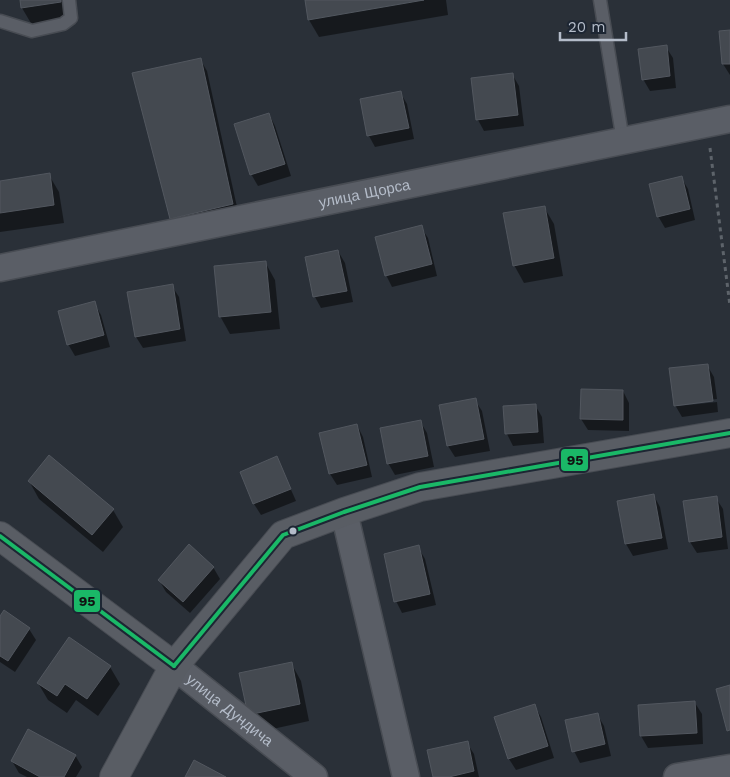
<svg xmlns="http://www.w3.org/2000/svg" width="730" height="777" font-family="'Work Sans',sans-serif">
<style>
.shadow{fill:#0007}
.building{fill:#444950;stroke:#52575f}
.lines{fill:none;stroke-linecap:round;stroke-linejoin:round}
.lane-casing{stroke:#484c53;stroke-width:15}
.street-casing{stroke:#484c53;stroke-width:29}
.secondary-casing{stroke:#484c53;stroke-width:30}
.path{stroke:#5d636a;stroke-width:3;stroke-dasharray:4 4;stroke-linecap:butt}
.lane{stroke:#5a5e66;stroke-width:12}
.street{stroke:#5a5e66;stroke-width:26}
.secondary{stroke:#595d64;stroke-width:28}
.bus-1-casing{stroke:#1d2633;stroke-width:8}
.bus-1{stroke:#1ab867;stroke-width:4}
.bus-dot{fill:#b4bcc9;stroke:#1d2633;stroke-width:2}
.labels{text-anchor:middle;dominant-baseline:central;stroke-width:4.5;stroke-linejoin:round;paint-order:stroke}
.street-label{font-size:15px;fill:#b4bcc9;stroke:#1d2633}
.line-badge{stroke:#1d2633;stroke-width:2}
.pale-badge-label{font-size:14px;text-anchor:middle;font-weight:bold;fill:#111}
</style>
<rect width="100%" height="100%" fill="#2a3038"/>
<g class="shadow">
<polygon points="21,0 76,0 70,1 74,24 35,30 22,8"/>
<polygon points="306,0 446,0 448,15 319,37 309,20"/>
<polygon points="730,31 730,75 723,64"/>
<polygon points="666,47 673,58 676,88 650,91 643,79"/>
<polygon points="200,59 207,71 239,216 178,230 172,218"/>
<polygon points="512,74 519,86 524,126 484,131 478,120"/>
<polygon points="400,92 407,104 414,139 375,147 369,136"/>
<polygon points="269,114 275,126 291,176 258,186 251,174"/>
<polygon points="49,175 59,192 64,223 0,232 0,182"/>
<polygon points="681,177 688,189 695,220 665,228 658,216"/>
<polygon points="544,207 554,224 563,276 524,283 514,265"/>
<polygon points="421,227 428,238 437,276 392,287 386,275"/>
<polygon points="338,251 345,263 353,302 321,308 315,297 307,258"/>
<polygon points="265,262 275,280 280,329 230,334 220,316"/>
<polygon points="172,286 179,297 186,341 143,348 136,337"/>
<polygon points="94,303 101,315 110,347 75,356 68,344"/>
<polygon points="707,365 714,377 717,399 678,404 678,406 717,402 718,412 682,417 675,405"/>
<polygon points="623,391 629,403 629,431 588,430 581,419"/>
<polygon points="475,400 482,411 490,451 455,457 448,446"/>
<polygon points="535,405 542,417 544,443 513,446 507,434 505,408"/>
<polygon points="420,421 427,433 434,467 395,475 388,463"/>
<polygon points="357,425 363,437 372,477 337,485 330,474"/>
<polygon points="277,458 296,501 261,515 254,504 242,472"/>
<polygon points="29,481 113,510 123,527 103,552 39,499"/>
<polygon points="654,496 660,507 668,549 633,556 626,544 619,502"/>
<polygon points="716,498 723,509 728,549 697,553 690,542"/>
<polygon points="418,547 425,559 436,605 402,613 396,601"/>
<polygon points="213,567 220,579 190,613 166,592 159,580"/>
<polygon points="0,618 29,629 36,640 15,672 0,662"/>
<polygon points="291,663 301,681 309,721 259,732 249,715"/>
<polygon points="110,667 120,684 98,716 76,700 67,713 48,700 38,683"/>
<polygon points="695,703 702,714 703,744 648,748 641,736 639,706"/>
<polygon points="534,705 541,717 554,758 516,770 509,759 495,718"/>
<polygon points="597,714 604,726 611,756 580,763 574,751"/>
<polygon points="467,743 474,754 479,777 434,777"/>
<polygon points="75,755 82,767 76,777 27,777 19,773 12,761"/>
</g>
<g class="building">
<polygon points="20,0 61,0 61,2 21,8"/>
<polygon points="305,0 424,0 308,20"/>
<polygon points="730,30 730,64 722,64 719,31"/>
<polygon points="667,45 670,76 642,80 638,49"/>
<polygon points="201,58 233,204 170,219 132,73"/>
<polygon points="513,73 518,115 476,120 471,78"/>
<polygon points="401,91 409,128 367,136 360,99"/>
<polygon points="269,113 285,164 250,175 234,124"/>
<polygon points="50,173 54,205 0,213 0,181"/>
<polygon points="682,176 690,209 657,217 649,184"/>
<polygon points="545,206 554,258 513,266 503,213"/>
<polygon points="422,225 432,264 385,276 375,237"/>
<polygon points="338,250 347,291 313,297 305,257"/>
<polygon points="266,261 271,312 219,317 214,266"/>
<polygon points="173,284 180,329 135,337 127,292"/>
<polygon points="95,301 104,335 67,345 58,311"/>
<polygon points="708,364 713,401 674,406 669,368"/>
<polygon points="581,389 623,390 623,420 580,419"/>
<polygon points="476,398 484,439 447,446 439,405"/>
<polygon points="536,404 538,432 505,434 503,406"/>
<polygon points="421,420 428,456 387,464 380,428"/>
<polygon points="357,424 367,465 329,474 319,433"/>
<polygon points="49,455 114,509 92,535 28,481"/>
<polygon points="277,456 291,489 253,504 240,472"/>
<polygon points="654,494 662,538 625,544 617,501"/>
<polygon points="717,496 722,537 689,542 683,501"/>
<polygon points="189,544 214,567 183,602 158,580"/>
<polygon points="419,545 430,594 394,602 384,554"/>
<polygon points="4,610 30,628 8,661 0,656 0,616"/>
<polygon points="69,637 111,666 87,699 65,684 57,696 37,683"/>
<polygon points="292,662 300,704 248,715 239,673"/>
<polygon points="730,685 730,730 727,731 716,689"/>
<polygon points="695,701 697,733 640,736 638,705"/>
<polygon points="535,704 548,746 508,759 494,717"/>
<polygon points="598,713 605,744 572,752 565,720"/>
<polygon points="28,729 76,755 64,777 40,777 11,761"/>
<polygon points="468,741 474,771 449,777 433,777 427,750"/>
<polygon points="194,760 226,777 185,777"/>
</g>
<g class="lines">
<g class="lane-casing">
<g id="lane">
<polyline points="600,0 623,141"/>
<polyline points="0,21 32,31 63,24 71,18 69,0"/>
</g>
</g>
<g class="street-casing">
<g id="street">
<path id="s1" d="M0,268l730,-149"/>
<polyline points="344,512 406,777"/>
<path id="s2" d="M174,666l140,111"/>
<polyline points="677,777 730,768"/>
</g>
</g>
<g class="secondary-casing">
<g id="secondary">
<polyline points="0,536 174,666"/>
<polyline points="114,777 174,666 283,535 344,512 420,487 730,433"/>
</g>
</g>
<polyline class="path" points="710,148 730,306"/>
<use href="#lane" class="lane"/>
<use href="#street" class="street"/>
<use href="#secondary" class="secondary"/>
<g class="bus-1-casing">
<g id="bus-1">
<polyline points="0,536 174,666"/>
<polyline points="174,666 283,535 344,512 420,487 730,433"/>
</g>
</g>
<use href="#bus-1" class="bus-1"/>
</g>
<circle class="bus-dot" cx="293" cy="531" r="4.5"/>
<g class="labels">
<g class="street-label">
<text stroke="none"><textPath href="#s1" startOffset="372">улица Щорса</textPath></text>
<text stroke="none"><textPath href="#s2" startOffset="71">улица Дундича</textPath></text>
</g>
</g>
<g class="line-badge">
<rect x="560" y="448" width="29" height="24" rx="5" fill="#1ab867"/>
<rect x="73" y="589" width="28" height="24" rx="5" fill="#1ab867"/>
</g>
<g class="pale-badge-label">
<text x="575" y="465">95</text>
<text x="87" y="606">95</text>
</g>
<path d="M560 32v8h66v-8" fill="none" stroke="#b4bcc9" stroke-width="2.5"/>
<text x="568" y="32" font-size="15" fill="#b4bcc9" stroke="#1d2633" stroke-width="4" paint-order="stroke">20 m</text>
</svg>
